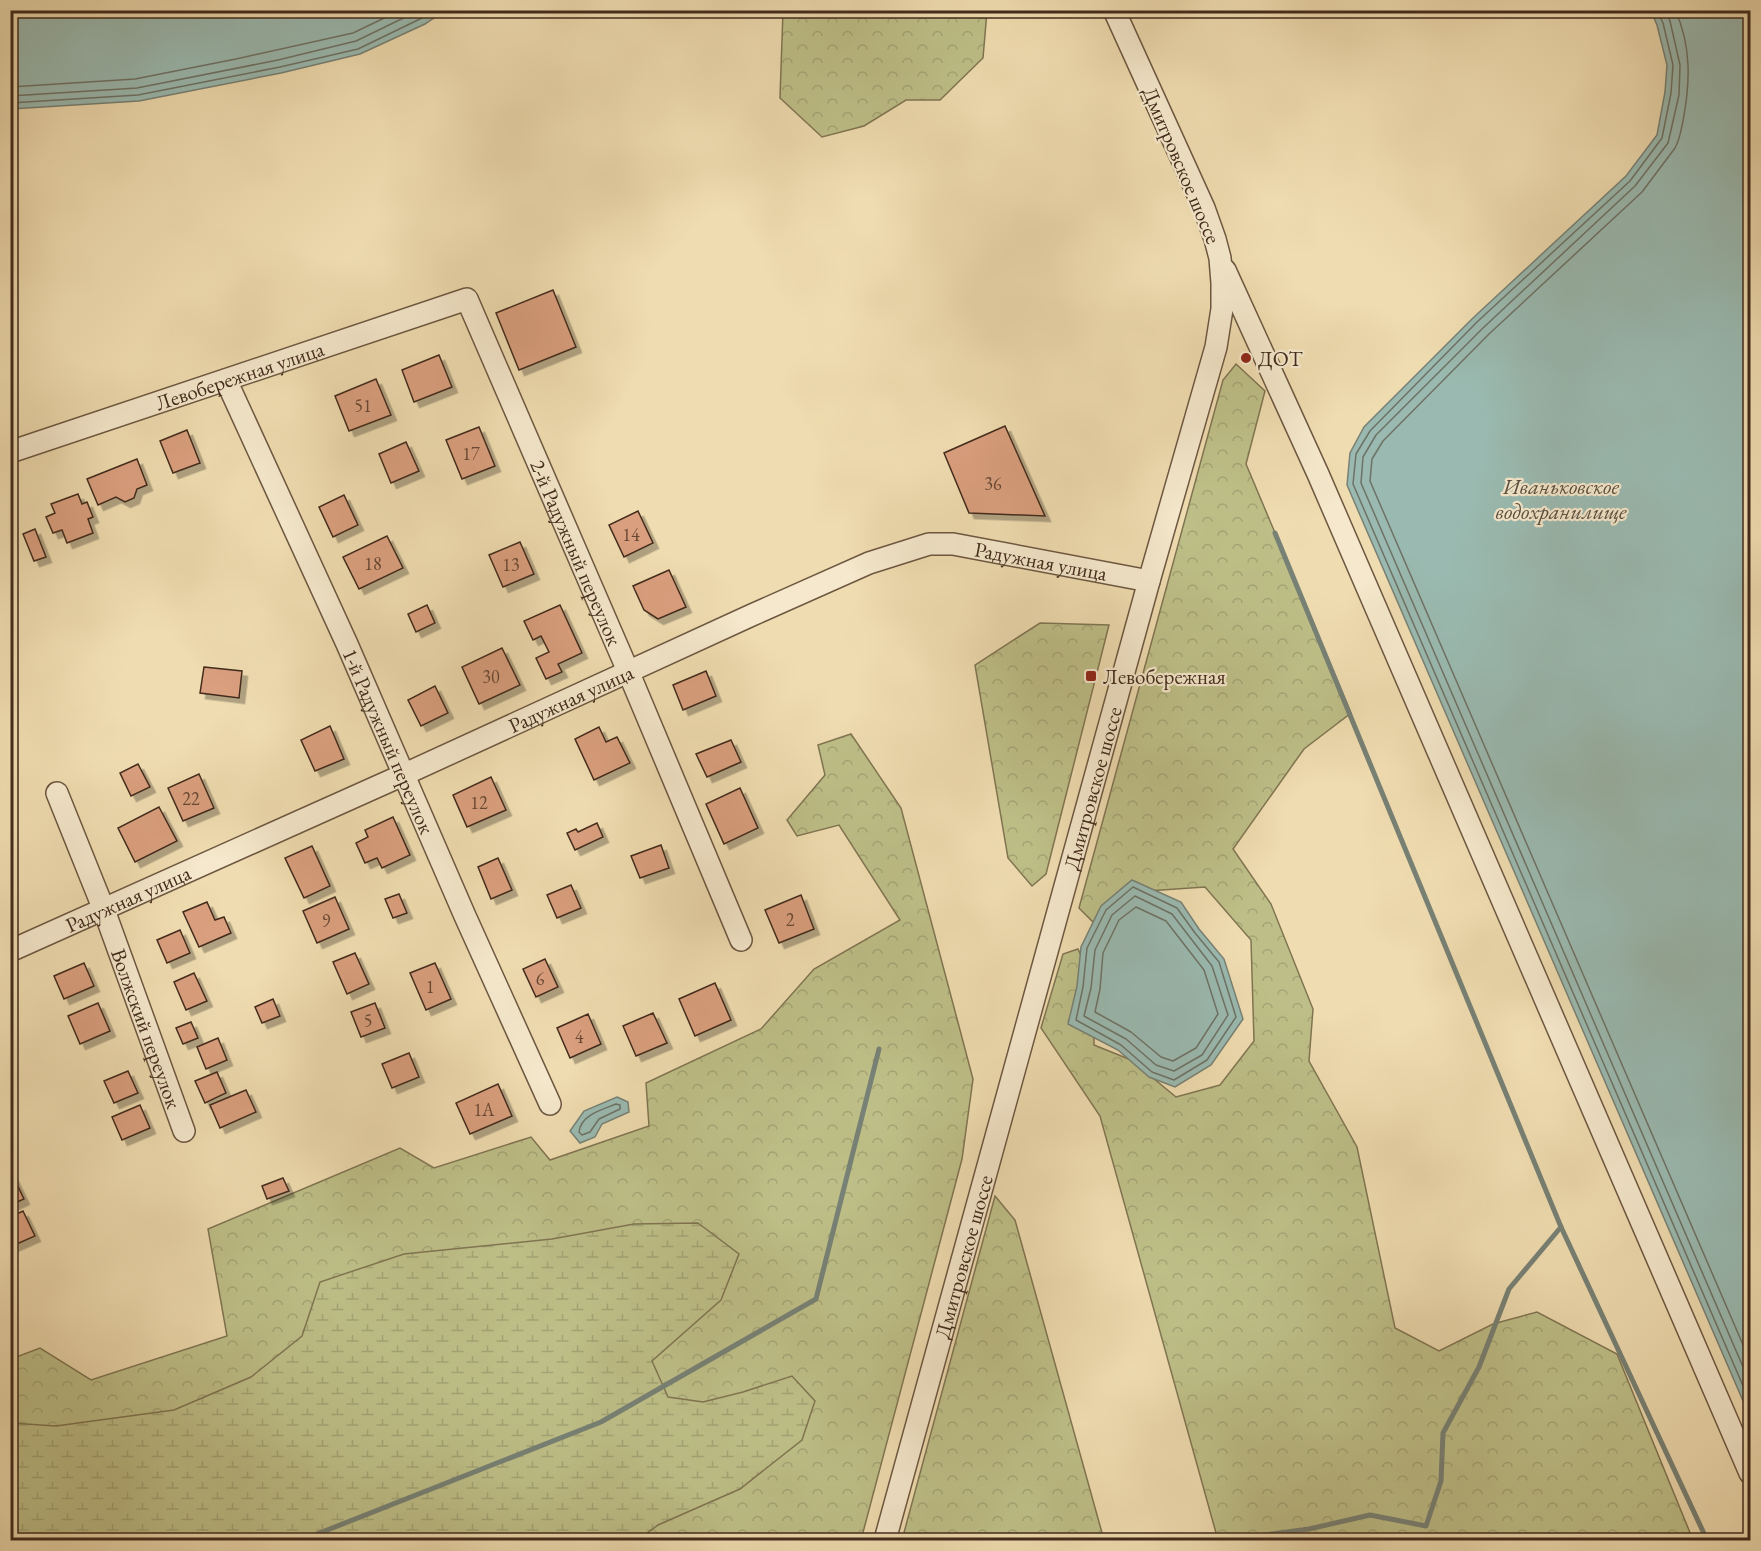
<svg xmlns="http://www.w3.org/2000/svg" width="1761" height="1551" font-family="'EB Garamond',serif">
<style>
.forest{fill:url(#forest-crowns);stroke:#807552;stroke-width:1.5}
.wetland{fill:url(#wetland-marsh);stroke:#807552;stroke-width:1.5}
.water{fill:#9abab1;stroke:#778175;stroke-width:1.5}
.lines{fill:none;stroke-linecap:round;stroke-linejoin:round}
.shore{stroke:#6e7266;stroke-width:1.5}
.stream{stroke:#778175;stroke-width:5}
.building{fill:#da9f7e;stroke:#422b1c;stroke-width:1.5;filter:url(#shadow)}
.minor-casing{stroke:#6d5741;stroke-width:24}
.minor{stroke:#f5e8cc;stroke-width:21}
.poi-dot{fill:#8f2418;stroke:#f5e8cc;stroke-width:2}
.labels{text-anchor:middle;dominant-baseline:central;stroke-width:4.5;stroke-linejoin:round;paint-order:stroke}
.number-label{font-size:18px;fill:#684834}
.street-label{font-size:21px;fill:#422b1c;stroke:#f5e8cc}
.poi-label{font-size:21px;fill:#422b1c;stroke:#f5e8cc;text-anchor:start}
.water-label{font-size:22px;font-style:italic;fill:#584f41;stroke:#f5e8cc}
</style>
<defs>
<pattern id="forest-crowns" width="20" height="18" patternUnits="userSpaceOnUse" patternTransform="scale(1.5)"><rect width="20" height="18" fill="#bebf88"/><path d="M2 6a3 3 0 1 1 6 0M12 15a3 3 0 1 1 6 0" fill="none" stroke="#a4a475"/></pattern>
<pattern id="wetland-marsh" width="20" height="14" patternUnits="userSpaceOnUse" patternTransform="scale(1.5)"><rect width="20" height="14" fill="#bebf88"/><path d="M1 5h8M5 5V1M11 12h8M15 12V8" fill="none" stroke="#a4a475"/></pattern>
<filter id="shadow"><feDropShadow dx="5.5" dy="5.5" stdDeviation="0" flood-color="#0004"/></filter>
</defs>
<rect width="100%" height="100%" fill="#efdcb0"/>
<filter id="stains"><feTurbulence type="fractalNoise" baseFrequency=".00333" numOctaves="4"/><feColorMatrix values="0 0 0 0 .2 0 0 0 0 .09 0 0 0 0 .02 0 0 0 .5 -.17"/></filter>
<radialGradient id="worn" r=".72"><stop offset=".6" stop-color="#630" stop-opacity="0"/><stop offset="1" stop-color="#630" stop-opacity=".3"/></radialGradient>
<g class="forest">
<polygon points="783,11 987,11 983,58 940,100 906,100 864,126 822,137 780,98"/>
<polygon points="1236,364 1265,391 1246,464 1351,713 1304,749 1233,849 1271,904 1313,1009 1309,1061 1357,1147 1395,1328 1439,1351 1493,1324 1537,1312 1617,1354 1693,1540 1218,1540 1100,1116 1041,1028 1063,954 1078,949 1094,985 1094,1045 1131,1060 1176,1097 1220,1085 1254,1041 1251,940 1205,887 1118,893 1097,926 1079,908 1223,380"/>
<polygon points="1040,623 1109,625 1046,874 1032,886 1008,858 975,665"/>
<polygon points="851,734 901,808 973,1079 962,1159 861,1540 11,1540 11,1359 40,1348 91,1380 227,1336 208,1229 400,1148 434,1168 531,1137 550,1160 649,1126 646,1083 761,1029 814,969 900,920 839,825 797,836 787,820 825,775 818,745"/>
<polygon points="995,1196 1015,1220 1104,1540 902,1540"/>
</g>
<polygon class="wetland" points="698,1223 739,1254 721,1300 652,1361 668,1397 703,1402 743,1392 792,1376 815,1401 802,1440 740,1489 658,1525 638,1540 11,1540 11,1423 56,1426 174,1410 251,1377 302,1336 320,1282 404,1254 552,1239 634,1224"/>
<g class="water">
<polygon points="11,10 444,10 444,11 425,24 360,54 281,73 139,101 11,109"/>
<polygon points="1651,11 1750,11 1750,1417 1347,485 1350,453 1364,427 1473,318 1626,176 1657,135 1665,92 1667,65 1657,25"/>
<polygon points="1132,880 1181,902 1199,929 1224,959 1243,1019 1211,1065 1175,1087 1149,1077 1118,1050 1068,1024 1077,986 1081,947 1101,906"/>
<polygon points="617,1097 628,1102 629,1112 602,1124 595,1137 580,1143 570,1131 584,1111"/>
</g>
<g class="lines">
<g class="shore">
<polyline points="1657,10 1663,23 1673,65 1671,93 1662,138 1630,181 1477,322 1370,431 1356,454 1353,484 1750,1402"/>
<polyline points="1665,10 1670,21 1680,65 1679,95 1668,143 1635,186 1483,328 1376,435 1363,457 1361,483 1750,1383"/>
<path d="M1675,10c17,36 15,74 8,111 -2,9 -3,18 -8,27l-33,44 -153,142 -106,107 -11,18 -2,22 380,880"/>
<polyline points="10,87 135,79 236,59 353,33 401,10"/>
<polyline points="10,96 137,88 278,60 356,41 420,10"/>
<polyline points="10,103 138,95 280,67 358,49 422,18 434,10"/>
<polygon points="1133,887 1177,908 1195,933 1219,962 1236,1017 1207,1060 1174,1080 1152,1072 1121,1045 1076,1020 1083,987 1087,948 1106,910"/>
<polygon points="1135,896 1172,914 1212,966 1228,1015 1202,1055 1174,1071 1156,1065 1126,1039 1084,1016 1091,988 1095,950 1112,915"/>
<polygon points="1136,907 1166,921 1204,970 1218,1014 1196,1048 1173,1061 1161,1057 1131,1032 1095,1012 1100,989 1103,953 1119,920"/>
<path d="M616,1104l4,1v4l-21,10 -9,13 -8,3 -3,-3c2,-17 22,-22 37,-28z"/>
</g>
<g class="stream">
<polyline points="1275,533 1561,1227 1707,1540"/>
<polyline points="302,1540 601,1422 816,1299 879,1049"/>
<polyline points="1227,1540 1309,1529 1370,1515 1426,1526 1441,1481 1443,1433 1479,1367 1509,1289 1561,1227"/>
</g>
</g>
<g class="building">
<polygon points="553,290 576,347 519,370 496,313"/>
<polygon points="439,355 452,387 414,402 402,370"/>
<polygon points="376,379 391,415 349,431 335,396"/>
<polygon points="1005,426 1045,516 969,513 944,453"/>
<polygon points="479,427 495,466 462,479 446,440"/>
<polygon points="187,430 200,463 173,473 160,441"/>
<polygon points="406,442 419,471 391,483 379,454"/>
<polygon points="137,459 147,485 137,489 134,498 125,502 116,497 98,505 87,479"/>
<polygon points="78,494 82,504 87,502 93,517 88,519 93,533 67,543 62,530 53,533 46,517 55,513 51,504"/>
<polygon points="344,495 358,525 333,537 319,507"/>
<polygon points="638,511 653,543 624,557 609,525"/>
<polygon points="35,529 46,557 34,561 23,534"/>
<polygon points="387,536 403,568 359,589 343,557"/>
<polygon points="520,542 534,574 503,587 489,555"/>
<polygon points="669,570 686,607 658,619 644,610 633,586"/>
<polygon points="427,605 435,623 416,632 408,614"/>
<polygon points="560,605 582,653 558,664 562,672 546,679 536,658 549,652 541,636 533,640 524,621"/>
<polygon points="502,648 520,685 479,704 462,667"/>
<polygon points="204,667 242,671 239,698 200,693"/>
<polygon points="706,671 716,696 683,710 673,685"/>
<polygon points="435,686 448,713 421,726 408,700"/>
<polygon points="330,726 344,759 315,771 301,740"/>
<polygon points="599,727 606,742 617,737 630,763 594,780 575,739"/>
<polygon points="731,740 741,762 707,777 696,754"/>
<polygon points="138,764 150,787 131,796 120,773"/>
<polygon points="199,774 214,808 183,821 168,788"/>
<polygon points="491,777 506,810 467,827 453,795"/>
<polygon points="740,788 758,828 724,844 706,804"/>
<polygon points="159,807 177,841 135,862 118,828"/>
<polygon points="393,817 410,855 382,868 377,858 365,863 356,843 368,837 365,830"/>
<polygon points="597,823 603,837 575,850 567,833 576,829 578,832"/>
<polygon points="661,845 669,868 640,878 631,856"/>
<polygon points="312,846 330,886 304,898 285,858"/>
<polygon points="498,858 512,890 491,899 478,867"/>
<polygon points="571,885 581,908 557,918 547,895"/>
<polygon points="399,894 407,913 393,918 385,899"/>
<polygon points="801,895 814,929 779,943 765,910"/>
<polygon points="335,897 349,929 317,943 303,911"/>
<polygon points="207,902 215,920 224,917 231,933 199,947 183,912"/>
<polygon points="180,930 190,953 167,963 157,940"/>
<polygon points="355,953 369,984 347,994 333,962"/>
<polygon points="545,959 558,987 536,997 523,969"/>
<polygon points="84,963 94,986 64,999 54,976"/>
<polygon points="435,963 451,999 426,1010 410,973"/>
<polygon points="194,973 207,1001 186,1010 174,982"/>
<polygon points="715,983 731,1020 695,1036 679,999"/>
<polygon points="273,999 280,1016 262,1023 255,1007"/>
<polygon points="98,1003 110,1031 80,1044 68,1016"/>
<polygon points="375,1003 385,1028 361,1037 351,1012"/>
<polygon points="653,1013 667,1043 636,1056 623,1026"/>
<polygon points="588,1014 601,1044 570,1058 557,1028"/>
<polygon points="191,1022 198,1038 183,1044 176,1028"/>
<polygon points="218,1038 227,1060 206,1069 197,1047"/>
<polygon points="409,1053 419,1077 392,1088 382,1064"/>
<polygon points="128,1071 138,1093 114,1103 104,1081"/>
<polygon points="217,1072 226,1093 205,1103 195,1081"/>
<polygon points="498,1084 512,1116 470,1134 456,1103"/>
<polygon points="246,1090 256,1112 220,1128 210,1105"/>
<polygon points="140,1105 150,1128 122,1140 112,1117"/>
<polygon points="10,1170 24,1199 11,1205 10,1203"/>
<polygon points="283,1178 289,1191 267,1199 262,1186"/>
<polygon points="23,1211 35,1236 10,1247 10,1217"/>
</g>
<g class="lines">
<g class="minor-casing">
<g id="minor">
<polyline points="1225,270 1318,474 1750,1473"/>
<path id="s1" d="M226,380l121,264 118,272 85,188"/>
<path id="s2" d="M10,452l457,-153 161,372 113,269"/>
<path id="s3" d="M57,793l47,117 80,221"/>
<path id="s4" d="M10,951l393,-176 349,-160 117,-52 60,-19h24l196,37"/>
<path id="s5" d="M885,1540l264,-959 67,-234 6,-38v-26l-2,-25 -5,-19 -11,-31 -90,-198"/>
</g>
</g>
<use href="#minor" class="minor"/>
</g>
<g class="poi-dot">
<circle cx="1246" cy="358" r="6"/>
<rect x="1085" y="670" width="12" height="12" rx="3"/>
</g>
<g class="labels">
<g class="number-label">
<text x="363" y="405">51</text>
<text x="471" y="453">17</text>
<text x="993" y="483">36</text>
<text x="631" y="534">14</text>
<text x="373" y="563">18</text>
<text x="511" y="564">13</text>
<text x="491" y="676">30</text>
<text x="191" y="798">22</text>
<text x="479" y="802">12</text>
<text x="790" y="919">2</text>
<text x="326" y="920">9</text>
<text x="540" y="978">6</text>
<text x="430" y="986">1</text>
<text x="368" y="1020">5</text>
<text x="579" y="1036">4</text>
<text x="484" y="1109">1А</text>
</g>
<g class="street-label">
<text transform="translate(1182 165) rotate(67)">Дмитровское шоссе</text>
<text stroke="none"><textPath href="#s2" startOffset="242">Левобережная улица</textPath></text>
<text stroke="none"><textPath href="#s2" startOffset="758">2-й Радужный переулок</textPath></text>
<text stroke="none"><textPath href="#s4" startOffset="1119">Радужная улица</textPath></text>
<text stroke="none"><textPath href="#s4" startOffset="615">Радужная улица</textPath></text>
<text stroke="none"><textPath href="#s1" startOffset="396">1-й Радужный переулок</textPath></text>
<text stroke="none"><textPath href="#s5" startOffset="780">Дмитровское шоссе</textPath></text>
<text stroke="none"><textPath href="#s4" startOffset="129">Радужная улица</textPath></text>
<text stroke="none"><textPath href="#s3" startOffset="252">Волжский переулок</textPath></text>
<text stroke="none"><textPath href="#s5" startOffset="294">Дмитровское шоссе</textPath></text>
</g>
<g class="poi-label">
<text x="1258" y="358">ДОТ</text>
<text x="1103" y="676">Левобережная</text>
</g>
<g class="water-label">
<text x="1561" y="486">Иваньковское<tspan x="1561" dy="25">водохранилище</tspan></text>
</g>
</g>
<rect width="1761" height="1551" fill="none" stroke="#efdcb0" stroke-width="36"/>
<rect x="12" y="12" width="1737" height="1527" fill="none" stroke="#422b1c" stroke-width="3"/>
<rect x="18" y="18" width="1725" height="1515" fill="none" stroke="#422b1c" stroke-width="1.5"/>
<rect width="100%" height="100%" filter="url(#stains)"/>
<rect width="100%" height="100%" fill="url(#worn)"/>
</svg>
